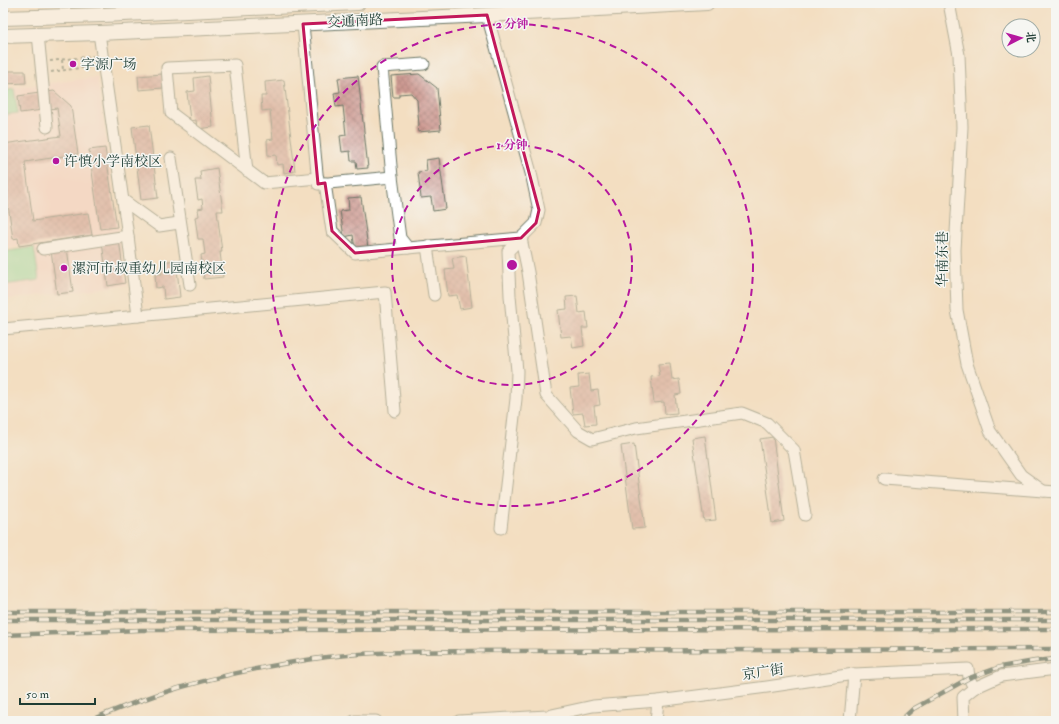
<svg xmlns="http://www.w3.org/2000/svg" width="1059" height="724" font-family="'IM FELL Double Pica','Noto Serif SC',serif">
<style>
.built{fill:#f7d1c7}
.grass{fill:#8add9e;stroke:#548d69}
.building{fill:url(#building-cross-hatch)}
.lines{fill:none;stroke-linecap:round;stroke-linejoin:round}
.minor-casing{stroke:#697565;stroke-width:13}
.major-casing{stroke:#697565;stroke-width:16}
.path{stroke:#697565;stroke-width:2;stroke-dasharray:3 3;stroke-linecap:butt}
.minor{stroke:#fff;stroke-width:11}
.major{stroke:#fff;stroke-width:14}
.rail-casing{stroke:#1f3d34;stroke-width:4.5}
.rail{stroke:#f6f6f2;stroke-width:3;stroke-dasharray:9;stroke-linecap:butt}
.marked{fill:none;stroke:#c2185b;stroke-width:3;stroke-linejoin:round}
.ring{fill:none;stroke:#b5179e;stroke-width:2;stroke-dasharray:7 5}
.poi-dot{fill:#b5179e;stroke:#f6f6f2;stroke-width:1.5}
.labels{text-anchor:middle;dominant-baseline:central;stroke-width:3;stroke-linejoin:round;paint-order:stroke}
.street-label{font-size:14px;fill:#1f3d34;stroke:#f6f6f2}
.poi-label{font-size:14px;fill:#1f3d34;stroke:#f6f6f2;text-anchor:start}
.centre{fill:#b5179e;stroke:#f6f6f2;stroke-width:2}
.ring-label{font-size:12px;text-anchor:middle;font-weight:bold;fill:#b5179e;stroke:#f6f6f2;stroke-width:3;stroke-linejoin:round;paint-order:stroke}
</style>
<defs>
<pattern id="building-cross-hatch" width="8" height="8" patternUnits="userSpaceOnUse"><rect width="8" height="8" fill="#ce9a92"/><path d="M0 0l8 8M0 8l8-8" fill="none" stroke="#a77f78"/></pattern>
</defs>
<rect width="100%" height="100%" fill="#f6f6f2"/>
<filter id="ink" filterUnits="userSpaceOnUse"><feTurbulence type="fractalNoise" baseFrequency=".025" numOctaves="2"/><feDisplacementMap in="SourceGraphic" scale="8" xChannelSelector="R" yChannelSelector="G"/><feConvolveMatrix kernelMatrix="1 2 1 2 8 2 1 2 1" color-interpolation-filters="sRGB"/></filter>
<filter id="wash" filterUnits="userSpaceOnUse"><feTurbulence type="fractalNoise" baseFrequency=".012" numOctaves="4" result="noise"/><feDisplacementMap in="SourceGraphic" scale="16" xChannelSelector="R" yChannelSelector="G"/><feGaussianBlur stdDeviation="0.9" result="paint"/><feColorMatrix in="noise" values="0 0 0 0 0 0 0 0 0 0 0 0 0 0 0 0 0 1.4 0 .05"/><feComposite in="paint" operator="in"/></filter>
<g filter="url(#wash)">
<rect width="100%" height="100%" fill="#f3dec1"/>
<g class="built">
<polygon points="97,77 119,233 3,249 3,89"/>
<polygon points="119,235 127,285 3,300 3,251"/>
</g>
<g class="grass">
<polygon points="14,89 18,113 3,115 3,91"/>
<polygon points="34,247 39,280 3,285 3,252"/>
</g>
<g id="blocks">
<g class="building">
<polygon points="3,71 25,71 26,83 3,84"/>
<polygon points="162,74 163,88 139,90 138,76"/>
<polygon points="419,74 437,88 441,130 418,132 417,126 419,126 417,100 411,93 399,94 399,97 393,97 391,76"/>
<polygon points="208,76 213,127 197,129 196,120 190,121 187,92 195,91 194,78"/>
<polygon points="358,76 368,168 357,169 356,161 351,161 350,151 342,152 340,136 346,135 343,106 336,107 334,93 340,92 338,78"/>
<polygon points="284,80 295,171 284,173 283,164 277,165 276,155 268,156 267,140 273,139 270,110 262,111 261,96 266,96 265,82"/>
<polygon points="54,91 71,106 78,154 25,162 33,221 88,213 92,235 19,246 18,238 13,239 3,170 3,144 61,136 57,108 20,113 18,96"/>
<polygon points="149,125 158,198 141,200 132,127"/>
<polygon points="105,148 117,227 100,229 89,150"/>
<polygon points="439,158 446,209 433,211 431,197 421,198 418,172 427,171 426,160"/>
<polygon points="217,168 223,211 217,211 222,252 220,252 223,277 204,279 201,255 205,254 203,239 198,239 195,217 199,216 198,209 203,208 202,199 198,200 195,180 201,180 200,171"/>
<polygon points="361,197 368,248 355,250 353,235 344,237 340,211 349,210 348,198"/>
<polygon points="119,240 125,283 108,286 102,242"/>
<polygon points="67,248 73,292 57,294 51,250"/>
<polygon points="466,256 472,307 460,309 457,295 448,296 445,270 454,269 452,258"/>
<polygon points="176,260 180,297 164,299 163,287 156,288 155,274 162,274 161,262"/>
<polygon points="577,296 579,313 586,312 588,328 582,328 584,346 573,348 571,336 561,337 558,310 567,309 566,297"/>
<polygon points="670,363 672,380 679,379 681,394 675,395 677,413 665,414 664,402 654,403 651,377 660,376 658,364"/>
<polygon points="589,374 591,391 598,390 600,405 594,406 596,424 585,425 583,413 573,414 570,388 579,387 578,375"/>
<polygon points="705,436 716,520 704,521 692,438"/>
<polygon points="773,437 784,521 772,523 760,439"/>
<polygon points="634,444 645,528 632,529 621,446"/>
</g>
</g>
</g>
<g filter="url(#ink)">
<use href="#blocks" fill-opacity="0" stroke="#697565" stroke-width="1"/>
<g class="lines">
<g class="minor-casing">
<g id="minor">
<polyline points="949,3 959,55 962,127 955,250 957,310 967,364 990,431 1021,475 1043,491"/>
<polyline points="487,15 531,173 539,210 536,223 508,251 510,296 517,371 516,399 501,528"/>
<polyline points="303,24 318,184 392,177 400,238 408,248 521,238 528,272 546,395 578,431 592,439 636,428 742,413 767,423 794,450 805,515"/>
<polyline points="38,34 47,127"/>
<polyline points="171,158 190,285"/>
<polyline points="247,171 235,65 167,68 171,113 264,183 318,178"/>
<polyline points="392,177 382,67 424,64"/>
<polyline points="325,183 332,231 355,253 408,248"/>
<polyline points="123,200 159,226 179,223"/>
<polyline points="427,246 434,295"/>
<polyline points="43,249 128,236"/>
<polyline points="138,316 385,292 395,411"/>
<polyline points="3,329 138,316 128,236 99,33"/>
<polyline points="884,479 1056,492"/>
<polyline points="354,721 376,721"/>
<polyline points="459,721 547,716 593,706 658,701 767,687 854,674 968,669 969,678 974,688 1001,676 1056,669"/>
<polyline points="656,721 658,701"/>
<polyline points="850,721 854,674"/>
<polyline points="964,721 963,697 974,688"/>
</g>
</g>
<g class="major-casing">
<g id="major">
<polyline points="3,18 103,15 358,3"/>
<polyline points="3,36 99,33 487,15 707,3"/>
</g>
</g>
<g class="path">
<polyline points="81,58 82,68"/>
<polyline points="62,60 63,70"/>
<polyline points="50,61 93,56"/>
<polyline points="51,72 95,66"/>
</g>
<use href="#minor" class="minor"/>
<use href="#major" class="major"/>
<g class="rail-casing">
<g id="rail">
<polyline points="3,612 1056,612"/>
<polyline points="3,620 1056,620"/>
<polyline points="3,635 141,630 1056,629"/>
<path d="M88,721c22,-9 45,-18 68,-26 55,-18 113,-30 171,-38 48,-6 97,-5 145,-6l584,-2"/>
<polyline points="900,721 913,709 969,678 1000,667 1035,661 1056,659"/>
</g>
</g>
<use href="#rail" class="rail"/>
</g>
</g>
<path d="M0 0H1059V724H0ZM487,15l52,195 -3,13 -15,15 -166,15 -23,-22 -7,-48 -7,1 -15,-160z" fill="#f3dec1" fill-opacity=".55" fill-rule="evenodd"/>
<path class="marked" d="M487,15l52,195 -3,13 -15,15 -166,15 -23,-22 -7,-48 -7,1 -15,-160z"/>
<g class="ring">
<circle cx="512" cy="265" r="120"/>
<circle cx="512" cy="265" r="241"/>
</g>
<g class="poi-dot">
<circle cx="73" cy="64" r="4"/>
<circle cx="56" cy="161" r="4"/>
<circle cx="64" cy="268" r="4"/>
</g>
<g class="labels">
<g class="street-label">
<text transform="translate(355 21) rotate(-3)">交通南路</text>
<text transform="translate(942 259) rotate(-90)">华南东巷</text>
<text transform="translate(763 672) rotate(-8)">京广街</text>
</g>
<g class="poi-label">
<text x="81" y="64">字源广场</text>
<text x="64" y="161">许慎小学南校区</text>
<text x="72" y="268">漯河市叔重幼儿园南校区</text>
</g>
</g>
<circle cx="512" cy="265" r="6" class="centre"/>
<g class="ring-label">
<text x="512" y="28">2 分钟</text>
<text x="512" y="149">1 分钟</text>
</g>
<rect width="1059" height="724" fill="none" stroke="#f6f6f2" stroke-width="16"/>
<g transform="translate(1021 38) rotate(84)"><circle r="19" fill="#f6f6f2" stroke="#a0aca6"/>
<path d="M0-3L7 15L0 10L-7 15Z" fill="#b5179e"/>
<text y="-6" font-size="11" font-weight="bold" text-anchor="middle" fill="#1f3d34">北</text>
</g>
<path d="M20 698v6h75v-6" fill="none" stroke="#1f3d34" stroke-width="2"/>
<text x="26" y="698" font-size="12" fill="#1f3d34" stroke="#f6f6f2" stroke-width="3" paint-order="stroke">50 m</text>
</svg>
